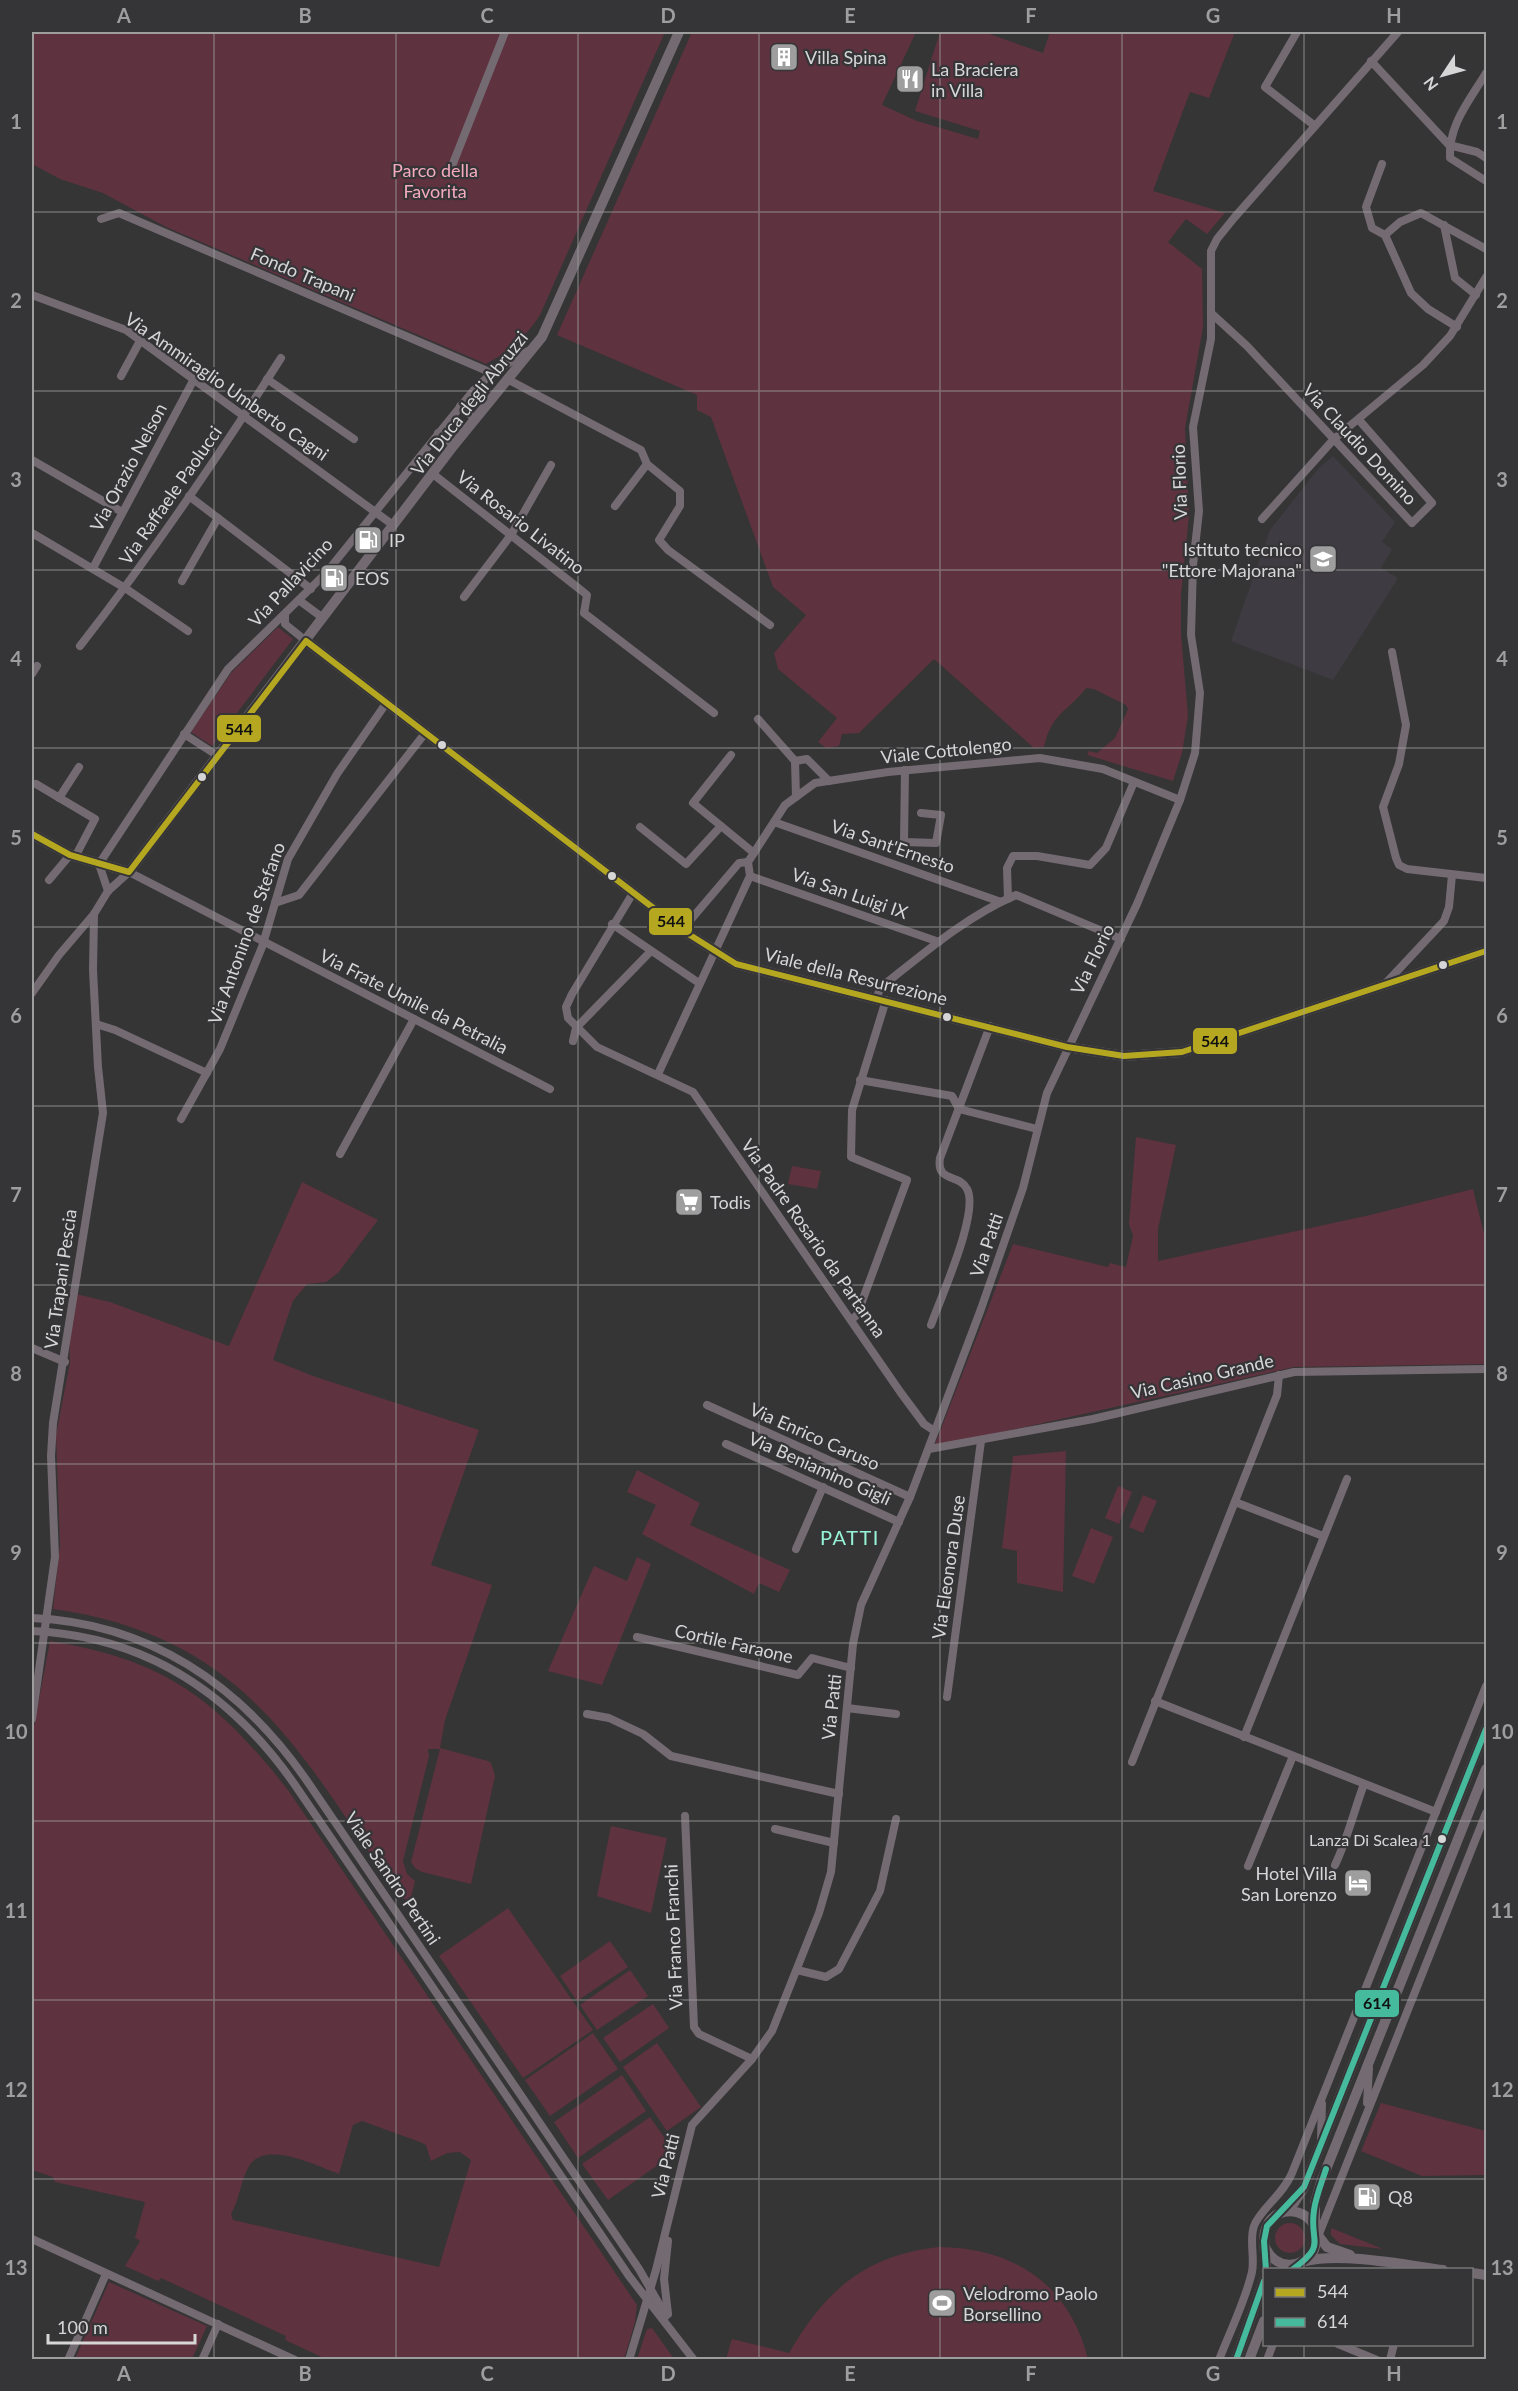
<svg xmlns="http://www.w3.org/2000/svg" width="1518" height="2391" font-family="Lato,sans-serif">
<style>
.built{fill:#3f3b42}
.green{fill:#5e323f;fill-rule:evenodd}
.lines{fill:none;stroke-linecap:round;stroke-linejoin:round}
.minor{stroke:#746b72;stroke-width:8}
.tertiary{stroke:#746b72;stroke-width:10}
.bus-1-casing{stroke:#353437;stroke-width:10}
.bus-2-casing{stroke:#353437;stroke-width:10}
.bus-1{stroke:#b5a820;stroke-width:6}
.bus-2{stroke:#46ba9c;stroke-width:6}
.grid{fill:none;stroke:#9e9e9f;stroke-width:1.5;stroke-opacity:0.55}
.bus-dot{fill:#d7d6d7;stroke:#353437;stroke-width:2}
.labels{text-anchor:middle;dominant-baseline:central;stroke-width:4.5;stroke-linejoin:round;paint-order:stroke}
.bus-label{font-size:16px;fill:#d7d6d7;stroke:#353437;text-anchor:end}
.poi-label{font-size:18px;fill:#d7d6d7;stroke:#353437;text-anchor:start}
.park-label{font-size:18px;fill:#f5abbe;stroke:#353437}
.street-label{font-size:18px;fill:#d7d6d7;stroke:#353437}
.neighbourhood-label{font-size:20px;letter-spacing:1.5px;fill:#96f3d3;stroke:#353437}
.line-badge{stroke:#353437;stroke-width:2}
.pale-badge-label{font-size:16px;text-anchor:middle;font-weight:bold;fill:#111}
.neatline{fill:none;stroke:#9e9e9f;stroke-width:2}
.grid-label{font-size:20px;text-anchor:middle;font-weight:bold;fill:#9e9e9f}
</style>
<rect width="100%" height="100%" fill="#353536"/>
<polygon class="built" points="1333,456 1395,522 1382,542 1392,549 1381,568 1398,578 1333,680 1231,641 1270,530 1319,468"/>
<g class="green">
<path d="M32,32h633l-125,283c-15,23 -30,36 -54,49l-320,-137 -63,-34 -43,-14 -28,-15z"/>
<path d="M692,32h224l-34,73 35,16 61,18 2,-8 -65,-20 25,-79h44l59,21 7,-21h185l-26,66 -19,-6 -37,99 72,22 -18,21 -21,-15 -18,23 34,27 1,58 -18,101 4,87 -8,80v39l7,82 -6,37 -9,28 -86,-26 2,-4 8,2 18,-15 13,-29 -2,-4 -32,-16 -8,-1c-19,25 -34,24 -42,59l-10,1 -100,-89 -75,74 -17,1 -3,12 -13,2 -8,-6 19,-24 -59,-49 -4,-16 32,-38 -33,-28 -62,-170 -14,-7v-15l-140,-60z"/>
<polygon points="278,627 293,639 212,746 191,732 231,673"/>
<polygon points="1136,1137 1176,1145 1158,1229 1158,1261 1370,1215 1473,1189 1486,1242 1486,1364 1294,1367 984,1436 935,1444 1013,1244 1108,1267 1110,1263 1126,1267 1133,1236 1129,1224"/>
<polygon points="792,1166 821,1171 817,1189 788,1184"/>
<path d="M302,1182l76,38 -40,53 -12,9 -19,2 -14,17 -20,59 40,16 166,54 -48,135 61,20 -47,135 -5,28 48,13 3,2 4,13 -24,108 -49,-12 -7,-4 -4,-6 29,-113h-12l1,7 -26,105 4,13 8,7 -5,20 -11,-4c-99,-145 -154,-261 -346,-288l7,-64 -4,-110 14,-72 -1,-25 7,-44 34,8 119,44z"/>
<polygon points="1066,1451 1063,1592 1017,1583 1017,1551 1002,1548 1013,1456"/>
<polygon points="637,1470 700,1503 690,1525 790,1570 779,1592 759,1583 754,1594 642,1534 656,1505 627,1492"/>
<polygon points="1118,1486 1132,1492 1119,1524 1105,1518"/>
<polygon points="1143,1495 1157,1501 1143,1533 1129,1527"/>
<polygon points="1091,1528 1113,1537 1094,1584 1072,1576"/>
<polygon points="637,1557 651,1564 602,1685 548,1671 594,1566 627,1581"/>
<path d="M50,1641c116,19 166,58 238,149l349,515 -2,17 -11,37h-298l-41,-19 1,-4 -125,-58 -3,3 -33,-15 15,-25 -5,-3 10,-36 -90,-20 -2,-5 -21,-7v-433zM362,2121l58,21 6,3 5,16 16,-8 13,-1 11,8 -32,107 -206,-47 -2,-6c8,-14 9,-29 16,-44 14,-33 69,-4 92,4l14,-49z"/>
<polygon points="611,1826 667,1838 651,1913 597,1896"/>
<polygon points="508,1908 593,2030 523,2078 439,1956"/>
<polygon points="610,1941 628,1967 577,2001 560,1976"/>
<polygon points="630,1970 648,1996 597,2030 580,2005"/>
<polygon points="653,2004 669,2028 620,2062 603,2038"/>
<polygon points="593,2033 618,2069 550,2116 525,2080"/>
<polygon points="657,2043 701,2107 667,2131 623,2067"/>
<polygon points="622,2075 646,2111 578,2158 554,2122"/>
<polygon points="1381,2103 1486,2131 1486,2175 1422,2176 1361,2151"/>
<polygon points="650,2117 675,2153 608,2200 582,2164"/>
<circle cx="1290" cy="2238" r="15"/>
<polygon points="1331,2228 1383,2249 1340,2244 1331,2235"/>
<path d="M939,2247c75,1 130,37 149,112h-362l6,-20 57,14c36,-62 76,-98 150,-106z"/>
<polygon points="109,2282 207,2326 192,2359 75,2359"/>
<polygon points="652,2328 674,2359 637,2359 647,2329"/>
</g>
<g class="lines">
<g class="minor">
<polyline points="1297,32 1265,87 1315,126"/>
<polyline points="1371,61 1449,145 1477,152 1486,158"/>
<path d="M1486,73c-16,27 -38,52 -36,85l36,23"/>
<polyline points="1382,164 1366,207 1372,228 1385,235 1400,222 1421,213 1486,249"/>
<polyline points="450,171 505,32"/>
<polyline points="101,219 119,213 492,373"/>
<polyline points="1444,225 1455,278 1476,295"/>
<polyline points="1385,235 1411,293 1428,309 1457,327"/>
<polyline points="32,295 126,330 393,525"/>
<polyline points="1211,313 1247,346 1412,523 1432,503 1359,420"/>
<polyline points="121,376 140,341"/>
<polyline points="267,379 354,439"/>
<polyline points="507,379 641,450 647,464 680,491 680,506 659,540 668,550 770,625"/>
<polyline points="460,406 475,419"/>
<polyline points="438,433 454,445"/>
<polyline points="32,460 122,512"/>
<polyline points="433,474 577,587 587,595 584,613 714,713"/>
<polyline points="189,496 311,589"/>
<polyline points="615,506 647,464"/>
<polyline points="1262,519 1334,439 1423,365 1450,336 1486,277"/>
<polyline points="32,533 125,588 188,631"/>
<polyline points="93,568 193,381"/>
<polyline points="182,581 218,518"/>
<polyline points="464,597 511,535 551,465"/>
<polyline points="300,601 323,618"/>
<polyline points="285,615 285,624 306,641"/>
<path d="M80,646c72,-92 138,-189 201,-288"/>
<polyline points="1392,652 1406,725 1399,764 1383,807 1396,858 1399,865 1407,869 1486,878"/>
<polyline points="32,674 37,666"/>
<polyline points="758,719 795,761 796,797"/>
<polyline points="184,734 218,756"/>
<polyline points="731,755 693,803 754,853"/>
<polyline points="795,761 807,759 829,781"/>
<polyline points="905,770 904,842 936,843 941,815 921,813"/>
<polyline points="36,784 95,819 75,857"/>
<polyline points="59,798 79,767"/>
<polyline points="774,822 1001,902"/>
<polyline points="640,827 686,864 721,826"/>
<polyline points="750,876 939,942"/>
<polyline points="49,880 70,855"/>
<polyline points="108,891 99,864 228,669 326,573 473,391 492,373 528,351"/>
<polyline points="633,893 572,994 566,1007 568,1018 597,1047 693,1092 901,1393 924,1424 933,1430"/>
<polyline points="1008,899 1007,868 1013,856 1037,856 1090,865 1106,848 1134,782"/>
<polyline points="275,903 299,895 426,732"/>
<polyline points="612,924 699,983"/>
<polyline points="682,930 739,863 748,862"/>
<polyline points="1385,984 1444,921 1449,907 1452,875"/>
<polyline points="32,993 59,955 94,914 108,891 129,872 550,1089"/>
<path d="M877,997l3,-9c43,-34 85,-71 136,-93l105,44"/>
<polyline points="96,1024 115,1030 207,1073"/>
<polyline points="573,1041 576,1028 651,951"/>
<polyline points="658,1074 750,876 748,862 785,805 815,783 888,772 1040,758 1103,769 1180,800"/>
<polyline points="860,1080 952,1096 959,1109 1037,1129"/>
<polyline points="181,1119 220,1049 262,947 288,859 337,774 387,702"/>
<polyline points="340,1154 414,1019"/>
<polyline points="851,1320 857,1315 907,1180 851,1157 852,1110 886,1000"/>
<path d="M931,1325c9,-26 49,-113 36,-136 -8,-16 -31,-6 -27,-31l50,-132"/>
<polyline points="32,1348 65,1362"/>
<polyline points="707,1405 910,1497"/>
<polyline points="726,1444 899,1522"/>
<polyline points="929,1449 1093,1419 1294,1372 1486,1369"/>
<polyline points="1235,1502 1323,1536"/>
<polyline points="796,1549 823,1487"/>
<path d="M32,1618c117,5 207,66 273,160l334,491 27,47"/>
<path d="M32,1631c113,5 199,62 263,154l334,491 65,84"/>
<polyline points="637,1637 798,1675 812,1658 851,1668"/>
<polyline points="947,1697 981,1441"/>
<polyline points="1155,1701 1436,1812"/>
<polyline points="847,1708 896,1714"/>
<polyline points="587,1714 609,1718 643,1734 671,1756 839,1794"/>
<polyline points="32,1719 55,1557 51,1456 53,1423 103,1113 98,1067 93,970 94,914"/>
<polyline points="1244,1737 1347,1479"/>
<polyline points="1132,1762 1277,1395 1279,1375"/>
<polyline points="685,1816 694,2027 699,2034 752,2059"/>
<polyline points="775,1829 834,1843"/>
<path d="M1335,1865c12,-25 19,-54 29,-81"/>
<polyline points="1248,1866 1293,1756"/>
<polyline points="797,1970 826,1977 839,1969 880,1891 896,1819"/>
<polyline points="1367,2103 1369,2068"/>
<polyline points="1321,2139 1322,2104"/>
<polyline points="32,2239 295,2360"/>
<polyline points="1317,2239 1486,1813"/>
<polyline points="668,2314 664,2279 668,2241"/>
<polyline points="1338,2344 1377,2360"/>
<polyline points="68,2360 106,2274"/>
<polyline points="202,2360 218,2324"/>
<polyline points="629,2360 656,2270 692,2125 752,2059 772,2031 819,1913 831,1872 853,1644 861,1605 910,1497 981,1309 1023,1188 1047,1093 1137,904 1180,800 1195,753 1200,693 1191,635 1193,565 1199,511 1193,427 1211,339 1211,251 1217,239 1234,218 1398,32"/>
<path d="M1219,2360c11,-29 26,-58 33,-88 3,-15 -3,-32 2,-46 6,-17 29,-31 38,-53l194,-487"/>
<polyline points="1267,2360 1273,2344"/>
<polyline points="1390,2360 1394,2344"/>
</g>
<g class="tertiary">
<polyline points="306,641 682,930 736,964 1067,1047 1124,1056 1182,1052 1486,951"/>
<polyline points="32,834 70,855 129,872 454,445 542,337 679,32"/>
<polyline points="1283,2212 1294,2203 1304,2187 1486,1729"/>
<polyline points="1315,2226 1315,2203 1321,2182 1486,1769"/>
<polyline points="1317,2234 1327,2247 1350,2255"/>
<path d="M1265,2247c10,22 36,24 49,3 15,-40 -41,-54 -49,-18 -3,11 2,25 1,38"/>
<path d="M1306,2261c34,-9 100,4 137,9"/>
<polyline points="1472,2273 1486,2275"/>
<polyline points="1236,2360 1264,2281"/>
<polyline points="1249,2360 1264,2321"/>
</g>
<g class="bus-1-casing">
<polyline id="bus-1" points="32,834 70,855 129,872 306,641 682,930 736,964 1067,1047 1124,1056 1182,1052 1486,951"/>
</g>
<g class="bus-2-casing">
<g id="bus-2">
<polyline points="1266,2270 1264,2241 1267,2226 1304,2187 1486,1729"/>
<path d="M1292,2270c36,-27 17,-25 22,-60 2,-14 8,-28 12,-41"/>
<polyline points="1236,2360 1264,2281"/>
</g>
</g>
<use href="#bus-1" class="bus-1"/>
<use href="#bus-2" class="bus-2"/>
</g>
<path class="grid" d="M214,32v2328M396,32v2328M578,32v2328M759,32v2328M940,32v2328M1122,32v2328M1304,32v2238M32,212h1454M32,391h1454M32,570h1454M32,748h1454M32,927h1454M32,1106h1454M32,1285h1454M32,1464h1454M32,1643h1454M32,1821h1454M32,2000h1454M32,2179h1454M1304,2344v16"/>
<defs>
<g id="building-square" transform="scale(1.5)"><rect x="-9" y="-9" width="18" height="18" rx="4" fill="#9e9e9f" stroke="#353437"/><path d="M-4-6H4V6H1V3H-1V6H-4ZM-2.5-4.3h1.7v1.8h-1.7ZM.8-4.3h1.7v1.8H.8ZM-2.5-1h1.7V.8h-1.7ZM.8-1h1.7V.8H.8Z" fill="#fff"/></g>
<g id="restaurant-square" transform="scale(1.5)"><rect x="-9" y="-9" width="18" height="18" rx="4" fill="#9e9e9f" stroke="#353437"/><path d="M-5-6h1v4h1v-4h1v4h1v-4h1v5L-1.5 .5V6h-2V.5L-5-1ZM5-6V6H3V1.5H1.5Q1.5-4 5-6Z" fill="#fff"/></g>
<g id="fuel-square" transform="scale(1.5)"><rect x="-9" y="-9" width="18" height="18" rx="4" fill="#9e9e9f" stroke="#353437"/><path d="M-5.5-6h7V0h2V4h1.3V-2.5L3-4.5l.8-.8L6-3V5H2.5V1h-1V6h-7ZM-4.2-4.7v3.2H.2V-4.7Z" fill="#fff"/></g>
<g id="school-square" transform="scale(1.5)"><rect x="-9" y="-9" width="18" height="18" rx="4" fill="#9e9e9f" stroke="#353437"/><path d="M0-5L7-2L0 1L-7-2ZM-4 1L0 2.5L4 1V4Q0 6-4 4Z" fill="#fff"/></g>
<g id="supermarket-square" transform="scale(1.5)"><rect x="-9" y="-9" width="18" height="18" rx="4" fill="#9e9e9f" stroke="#353437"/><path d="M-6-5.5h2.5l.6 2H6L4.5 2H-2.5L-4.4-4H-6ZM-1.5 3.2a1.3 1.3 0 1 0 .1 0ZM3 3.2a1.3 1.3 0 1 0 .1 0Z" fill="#fff"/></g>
<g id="hotel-square" transform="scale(1.5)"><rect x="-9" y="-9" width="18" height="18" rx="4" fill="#9e9e9f" stroke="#353437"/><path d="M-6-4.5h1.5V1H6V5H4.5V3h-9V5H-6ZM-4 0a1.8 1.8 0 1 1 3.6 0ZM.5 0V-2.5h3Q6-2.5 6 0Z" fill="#fff"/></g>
<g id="stadium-square" transform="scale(1.5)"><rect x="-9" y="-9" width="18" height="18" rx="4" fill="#9e9e9f" stroke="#353437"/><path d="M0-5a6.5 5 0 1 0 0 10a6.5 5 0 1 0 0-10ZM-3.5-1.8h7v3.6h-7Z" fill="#fff"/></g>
</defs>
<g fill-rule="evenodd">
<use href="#building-square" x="784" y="57"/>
<use href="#restaurant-square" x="910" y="79"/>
<use href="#fuel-square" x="368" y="540"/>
<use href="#school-square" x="1323" y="559"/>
<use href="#fuel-square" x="334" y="578"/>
<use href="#supermarket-square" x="689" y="1202"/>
<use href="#hotel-square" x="1358" y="1883"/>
<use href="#fuel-square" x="1367" y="2197"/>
<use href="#stadium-square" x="942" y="2303"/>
</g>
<g class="bus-dot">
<circle cx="442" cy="745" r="5"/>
<circle cx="202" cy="777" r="5"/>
<circle cx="612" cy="876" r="5"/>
<circle cx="1443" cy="965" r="5"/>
<circle cx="947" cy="1017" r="5"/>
<circle cx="1442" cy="1839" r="5"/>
</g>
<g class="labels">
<g class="bus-label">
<text x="1431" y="1839">Lanza Di Scalea 1</text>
</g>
<g class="poi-label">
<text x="805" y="57">Villa Spina</text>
<text x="931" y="69">La Braciera<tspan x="931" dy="21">in Villa</tspan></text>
<text x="389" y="540">IP</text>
<text x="1302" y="549" text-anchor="end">Istituto tecnico<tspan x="1302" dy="21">"Ettore Majorana"</tspan></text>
<text x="355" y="578">EOS</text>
<text x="710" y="1202">Todis</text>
<text x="1337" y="1873" text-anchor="end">Hotel Villa<tspan x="1337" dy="21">San Lorenzo</tspan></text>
<text x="1388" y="2197">Q8</text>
<text x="963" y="2293">Velodromo Paolo<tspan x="963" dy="21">Borsellino</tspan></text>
</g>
<g class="park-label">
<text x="435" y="170">Parco della<tspan x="435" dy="21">Favorita</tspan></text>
</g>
<g class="street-label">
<text transform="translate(303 274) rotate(23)">Fondo Trapani</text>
<text transform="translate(227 386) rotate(35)">Via Ammiraglio Umberto Cagni</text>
<text transform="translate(469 403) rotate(-52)">Via Duca degli Abruzzi</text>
<text transform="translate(1360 444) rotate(47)">Via Claudio Domino</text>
<text transform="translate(128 467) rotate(-62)">Via Orazio Nelson</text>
<text transform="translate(1179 482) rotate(-92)">Via Florio</text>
<text transform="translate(170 495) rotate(-55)">Via Raffaele Paolucci</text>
<text transform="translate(521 522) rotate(38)">Via Rosario Livatino</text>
<text transform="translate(290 582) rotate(-47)">Via Pallavicino</text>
<text transform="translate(946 750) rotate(-6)">Viale Cottolengo</text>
<text transform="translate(893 846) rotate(19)">Via Sant'Ernesto</text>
<text transform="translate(850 893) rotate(19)">Via San Luigi IX</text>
<text transform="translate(246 933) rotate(-70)">Via Antonino de Stefano</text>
<text transform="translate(1092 959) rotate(-64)">Via Florio</text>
<text transform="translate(856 976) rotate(14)">Viale della Resurrezione</text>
<text transform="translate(414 1001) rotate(27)">Via Frate Umile da Petralia</text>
<text transform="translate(814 1238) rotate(55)">Via Padre Rosario da Partanna</text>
<text transform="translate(986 1245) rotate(-71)">Via Patti</text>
<text transform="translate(60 1279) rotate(-82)">Via Trapani Pescia</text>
<text transform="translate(1202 1376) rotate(-13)">Via Casino Grande</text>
<text transform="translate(815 1436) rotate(24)">Via Enrico Caruso</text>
<text transform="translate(820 1468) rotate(24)">Via Beniamino Gigli</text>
<text transform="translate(948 1567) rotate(-82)">Via Eleonora Duse</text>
<text transform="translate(734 1643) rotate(13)">Cortile Faraone</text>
<text transform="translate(831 1707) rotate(-84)">Via Patti</text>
<text transform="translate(393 1878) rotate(56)">Viale Sandro Pertini</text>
<text transform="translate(673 1937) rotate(-92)">Via Franco Franchi</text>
<text transform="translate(665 2166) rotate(-76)">Via Patti</text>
</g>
<g class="neighbourhood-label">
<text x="850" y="1537">PATTI</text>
</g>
</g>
<g class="line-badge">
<rect x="216" y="714" width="46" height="29" rx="6" fill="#b5a820"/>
<rect x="648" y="907" width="45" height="29" rx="6" fill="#b5a820"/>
<rect x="1192" y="1027" width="46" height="28" rx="6" fill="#b5a820"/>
<rect x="1354" y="1989" width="46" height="29" rx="6" fill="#46ba9c"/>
</g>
<g class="pale-badge-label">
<text x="239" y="735">544</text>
<text x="671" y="927">544</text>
<text x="1215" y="1047">544</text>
<text x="1377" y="2009">614</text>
</g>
<rect width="1518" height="2391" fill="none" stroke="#353437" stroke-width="66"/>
<rect x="1263" y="2268" width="210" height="78" fill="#353437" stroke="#767577" stroke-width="1.5"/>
<rect x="1275" y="2288" width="30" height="9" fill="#b5a820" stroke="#767577" stroke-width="1.5"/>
<text x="1317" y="2298" font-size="18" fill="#d7d6d7">544</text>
<rect x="1275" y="2318" width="30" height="9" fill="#46ba9c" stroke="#767577" stroke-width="1.5"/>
<text x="1317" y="2328" font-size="18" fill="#d7d6d7">614</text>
<g transform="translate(1443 75) rotate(234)" stroke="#353437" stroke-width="4.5" paint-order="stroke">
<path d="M0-4.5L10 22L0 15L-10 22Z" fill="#d7d6d7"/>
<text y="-9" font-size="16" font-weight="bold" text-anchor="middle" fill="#d7d6d7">N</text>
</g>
<path d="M48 2334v9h147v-9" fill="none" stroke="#d7d6d7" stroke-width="3"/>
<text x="57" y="2334" font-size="18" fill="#d7d6d7" stroke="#353437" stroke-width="4.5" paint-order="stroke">100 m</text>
<rect x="33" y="33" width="1452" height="2325" class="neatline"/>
<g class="grid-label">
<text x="124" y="23">A</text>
<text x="305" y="23">B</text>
<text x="487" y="23">C</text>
<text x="668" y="23">D</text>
<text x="850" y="23">E</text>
<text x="1031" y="23">F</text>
<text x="1213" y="23">G</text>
<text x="1394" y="23">H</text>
<text x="16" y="129">1</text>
<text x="1502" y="129">1</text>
<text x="16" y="308">2</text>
<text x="1502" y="308">2</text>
<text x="16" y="487">3</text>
<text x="1502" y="487">3</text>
<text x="16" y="666">4</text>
<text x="1502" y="666">4</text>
<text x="16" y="845">5</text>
<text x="1502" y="845">5</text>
<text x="16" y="1023">6</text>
<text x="1502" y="1023">6</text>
<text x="16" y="1202">7</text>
<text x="1502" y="1202">7</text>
<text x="16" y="1381">8</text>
<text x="1502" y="1381">8</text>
<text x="16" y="1560">9</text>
<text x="1502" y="1560">9</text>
<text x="16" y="1739">10</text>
<text x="1502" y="1739">10</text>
<text x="16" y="1918">11</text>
<text x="1502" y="1918">11</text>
<text x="16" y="2097">12</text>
<text x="1502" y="2097">12</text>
<text x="16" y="2275">13</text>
<text x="1502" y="2275">13</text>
<text x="124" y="2381">A</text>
<text x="305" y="2381">B</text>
<text x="487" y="2381">C</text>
<text x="668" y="2381">D</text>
<text x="850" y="2381">E</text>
<text x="1031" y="2381">F</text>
<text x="1213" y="2381">G</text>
<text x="1394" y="2381">H</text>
</g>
</svg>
